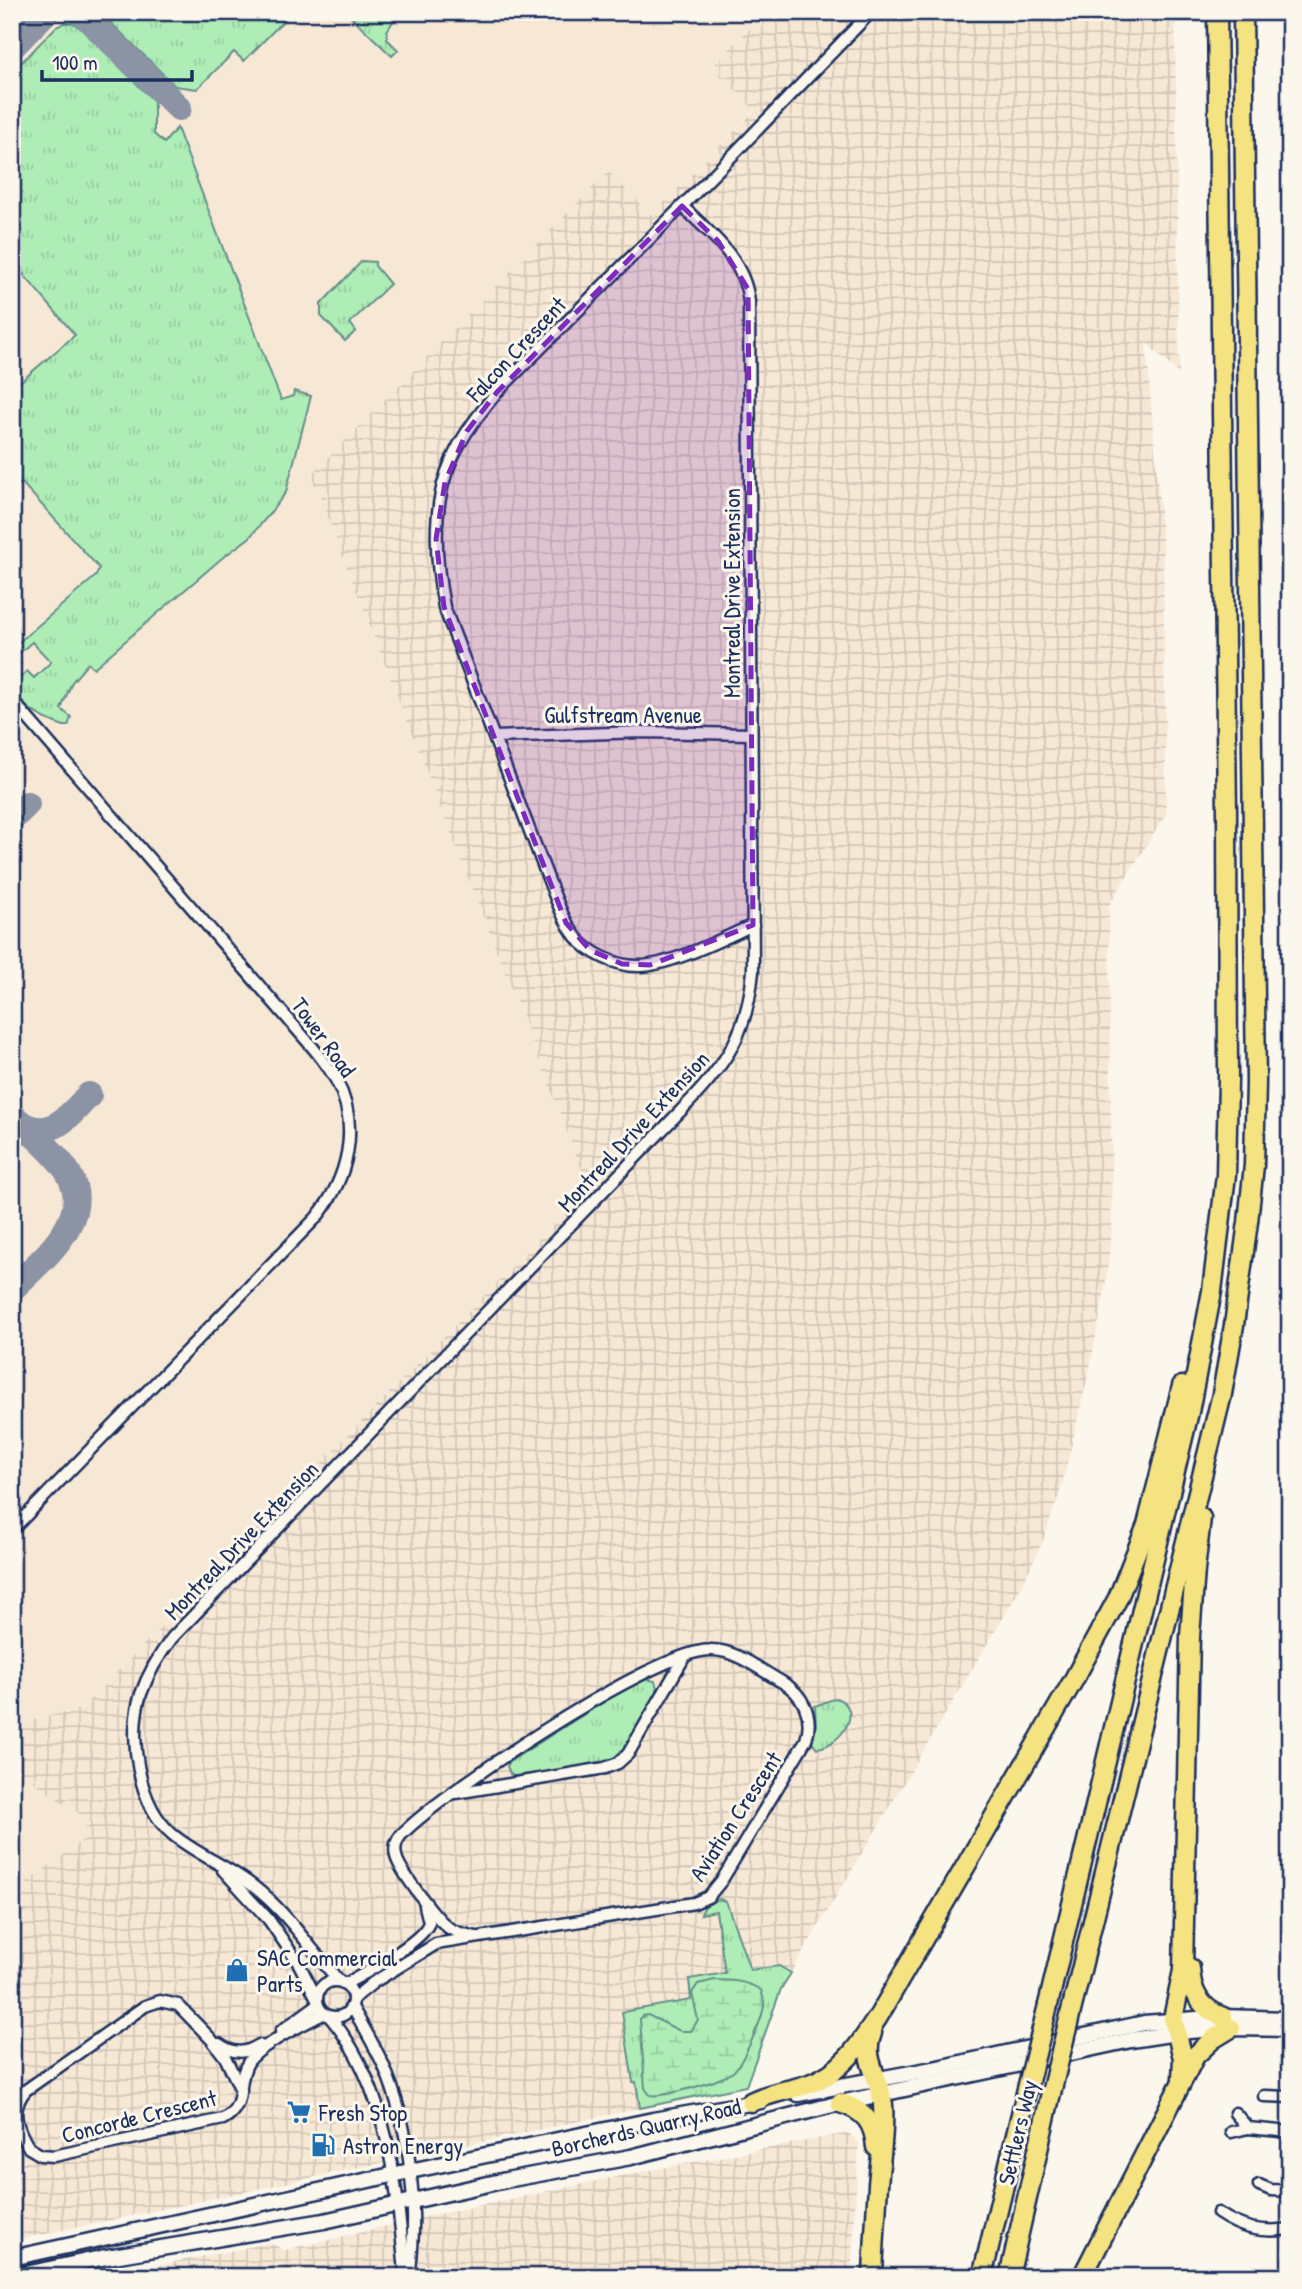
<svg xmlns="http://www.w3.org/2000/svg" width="1302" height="2289" font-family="'Patrick Hand',sans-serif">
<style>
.built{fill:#f7e8d5}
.industrial{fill:url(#industrial-grid)}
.grass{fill:url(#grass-tufts);stroke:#648e8a;stroke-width:2}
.wetland{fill:url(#wetland-marsh);stroke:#648e8a;stroke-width:2}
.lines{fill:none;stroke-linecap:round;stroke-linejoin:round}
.taxiway{stroke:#8b93a5;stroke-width:26}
.minor-casing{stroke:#1b2f5e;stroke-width:15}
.secondary-casing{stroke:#1b2f5e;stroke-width:19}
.motorway-casing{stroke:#1b2f5e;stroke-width:23}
.minor{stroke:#fbf7ec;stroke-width:10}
.secondary{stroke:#fbf7ec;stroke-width:14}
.motorway{stroke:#f5e382;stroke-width:18}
.motorway-bridge-casing{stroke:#1b2f5e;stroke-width:23;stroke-linecap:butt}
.motorway-bridge{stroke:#f5e382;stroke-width:18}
.marked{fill:#7b2cbf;fill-opacity:0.2;stroke:#7b2cbf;stroke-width:5;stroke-dasharray:14 9;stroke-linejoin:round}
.labels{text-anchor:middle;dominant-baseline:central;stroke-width:6;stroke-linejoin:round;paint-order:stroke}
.street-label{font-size:23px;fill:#1b2f5e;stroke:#fbf7ec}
.poi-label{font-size:23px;fill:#1b2f5e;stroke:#fbf7ec;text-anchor:start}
</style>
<defs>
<pattern id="industrial-grid" width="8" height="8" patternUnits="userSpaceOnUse" patternTransform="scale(1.75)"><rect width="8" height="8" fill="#f7e8d5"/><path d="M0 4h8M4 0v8" fill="none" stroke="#d3c7b9"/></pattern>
<pattern id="grass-tufts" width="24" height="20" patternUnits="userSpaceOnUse" patternTransform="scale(1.75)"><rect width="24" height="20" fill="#aeeeb6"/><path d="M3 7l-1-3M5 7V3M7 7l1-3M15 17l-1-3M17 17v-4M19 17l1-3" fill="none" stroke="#95cc9f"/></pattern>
<pattern id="wetland-marsh" width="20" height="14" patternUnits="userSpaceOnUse" patternTransform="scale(1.75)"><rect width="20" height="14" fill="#aeeeb6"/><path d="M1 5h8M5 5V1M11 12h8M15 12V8" fill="none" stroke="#95cc9f"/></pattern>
</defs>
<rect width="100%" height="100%" fill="#fbf7ec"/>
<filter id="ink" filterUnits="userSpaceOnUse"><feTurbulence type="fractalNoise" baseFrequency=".0143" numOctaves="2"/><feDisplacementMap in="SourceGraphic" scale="14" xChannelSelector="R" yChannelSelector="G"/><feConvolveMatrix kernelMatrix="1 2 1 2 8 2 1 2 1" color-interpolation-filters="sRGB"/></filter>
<g filter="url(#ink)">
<g class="built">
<polygon points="12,12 766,12 712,67 755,109 652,215 608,173 311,475 589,1188 81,1709 12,1724"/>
<polygon points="12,1765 51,1795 85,1817 85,1838 12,1894"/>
</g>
<g class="industrial">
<polygon points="766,12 1175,12 1179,374 1146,343 1163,547 1166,814 1109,905 1112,1231 1105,1289 1090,1367 1061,1489 1052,1515 1042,1543 1020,1589 781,1989 746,2086 12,2241 12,1894 85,1838 84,1817 51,1795 12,1765 12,1724 81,1709 589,1188 311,475 608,172 652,215 755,110 712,67"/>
<polygon points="848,2133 859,2142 851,2277 151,2277 150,2267 269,2243 285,2250 434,2215 630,2174"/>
</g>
<g class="grass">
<polygon points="100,12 292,12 244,61 234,52 197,89 175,86"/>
<polygon points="346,12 386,12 394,20 387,31 387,39 398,50 392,56"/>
<path d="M64,23h9l10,7 71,71v33l10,9 13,-15 104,272 12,-4 1,-5 17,5 -25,96 -19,25 -18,21 -27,20 -128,110 -6,-5 -16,19 -11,27 10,8 -3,9h-4c-19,-6 -48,-20 -52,-41l15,-14 7,7 17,-16 -19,-20 -17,15 6,7 -9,7v-23l84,-72 3,-8 -77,-85 -10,4v-98l63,-54 -63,-74v-189l43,-44z"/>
<polygon points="362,261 375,262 375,266 390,284 350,323 356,331 345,341 321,316 321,304"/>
<path d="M646,1679l9,2 3,11c-11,17 -25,53 -41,64 -16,12 -80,17 -103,20l-4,-2 -3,-8 2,-4 107,-68z"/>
<path d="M836,1698c30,11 4,48 -19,50l-5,-6 4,-16 -1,-20z"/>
<polygon points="718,1899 726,1901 750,1970 779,1966 791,1973 781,1989 746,2086 640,2108 636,2082 633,2082 622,2012 691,2000 689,1979 725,1973 716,1911 701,1914 705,1906"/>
</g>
<path class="wetland" d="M715,1980c17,0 31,1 46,10 2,5 3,10 3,16 -2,14 -20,54 -30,65 -9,9 -71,27 -84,24l-5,-7 -5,-69 2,-3 6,-1 32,16h11l7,-11 -6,-27 6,-9z"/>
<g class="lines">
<g class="taxiway">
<polyline points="81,12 179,108"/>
<polyline points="12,47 46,12"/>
<polyline points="12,819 27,804"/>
<path d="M12,1115c17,16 36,31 50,49 40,50 -18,93 -50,125"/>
<path d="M21,1123c29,19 49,-8 68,-28"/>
</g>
<g class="minor-casing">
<g id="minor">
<polyline points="888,12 900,12"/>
<path d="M12,700l302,349c8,10 16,20 22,31 25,46 12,99 -20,138l-304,312"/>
<polyline points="494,737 642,732 751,734"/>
<path d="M753,925c-29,13 -85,42 -116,41 -21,0 -48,-13 -61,-29 -10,-13 -16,-28 -22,-43l-110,-287c-9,-47 -13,-103 8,-148 11,-25 28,-46 45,-67l231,-232 143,-148"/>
<polyline points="456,1793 605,1768 618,1763 628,1754 685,1656"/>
<polyline points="223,1870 269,1920 299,1964 317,1999"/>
<circle cx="335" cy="1999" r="18"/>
<path d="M339,1981c-28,-31 -52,-69 -86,-95 -25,-20 -56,-31 -81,-52 -34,-29 -45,-99 -31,-140 7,-20 18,-39 31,-56l523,-542c37,-40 53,-70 58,-125l-4,-669c-4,-42 -39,-69 -67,-96"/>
<path d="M345,1984c18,-9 80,-44 84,-62l-4,-16"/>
<path d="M353,1999l21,-17 62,-38 258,-41 14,-6 14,-17 84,-140c8,-24 -3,-46 -24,-58 -22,-12 -47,-33 -72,-32 -56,1 -268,142 -309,185 -5,6 -7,13 -5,21 3,14 41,64 53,72 8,5 18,7 27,9"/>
<path d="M352,2007c11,19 22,38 31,57 28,65 36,143 26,213"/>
<path d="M330,2017c57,67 68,171 75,256"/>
<polyline points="281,2031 317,2005"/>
<path d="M219,2044c14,10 26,10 40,1"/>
<path d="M241,2090l-16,-33 -14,-18 -33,-34 -18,-4 -15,5 -119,84c-17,19 -9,39 3,58l12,7 13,1 169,-37c25,-13 12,-38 26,-58 11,-16 56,-38 74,-47"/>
<polyline points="1264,2096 1290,2097"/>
<polyline points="1235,2113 1248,2128 1290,2132"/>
<polyline points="1231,2132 1248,2128"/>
<polyline points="1259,2185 1271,2190 1290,2191"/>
<path d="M1218,2213c24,16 43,20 72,16"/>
</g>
</g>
<g class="secondary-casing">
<g id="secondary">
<polyline points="798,2094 933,2069 1144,2023 1223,2017 1290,2019"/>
<polyline points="12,2258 410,2171 653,2120 761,2101"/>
<polyline points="12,2277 101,2258 324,2221 506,2180 631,2157 840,2103 1131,2040 1189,2031 1231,2028 1290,2029"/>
</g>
</g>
<g class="motorway-casing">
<g id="motorway">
<path d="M1190,1968c1,24 10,40 33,49"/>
<polyline points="1074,1999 1222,1394 1234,1325 1248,1222 1254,1165 1256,1082 1243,12"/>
<polyline points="1048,2005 1189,1412 1212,1291 1226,1175 1228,1080 1227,811 1217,12"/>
<path d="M872,2033c-11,26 9,45 11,72 2,26 -3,54 -5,80 -2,31 -4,61 -5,92"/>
<polyline points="1182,2078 1183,2058 1173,2019 1183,1970 1190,1636 1195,1570 1201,1518"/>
<path d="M751,2102c19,-10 38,-11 58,-18 33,-11 51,-40 69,-67l195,-336 45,-83 29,-73 35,-139"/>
<path d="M840,2103c24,7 34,19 36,44"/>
<polyline points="982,2277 1026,2093"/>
<polyline points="1009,2277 1051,2093"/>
<polyline points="1082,2277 1195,2056 1213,2039 1231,2028"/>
</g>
</g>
<use href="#minor" class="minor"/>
<use href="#secondary" class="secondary"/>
<use href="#motorway" class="motorway"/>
<g class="motorway-bridge-casing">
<g id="motorway-bridge">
<polyline points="1026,2093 1048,2005"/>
<polyline points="1051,2093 1074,1999"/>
</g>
</g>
<use href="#motorway-bridge" class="motorway-bridge"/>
</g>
</g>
<path class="marked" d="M682,206l36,35 30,48 5,636 -103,40 -28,-1 -32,-14 -24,-27 -122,-316 -8,-68 9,-57 22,-51 30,-39z"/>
<defs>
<g id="shop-bare" transform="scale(1.89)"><path d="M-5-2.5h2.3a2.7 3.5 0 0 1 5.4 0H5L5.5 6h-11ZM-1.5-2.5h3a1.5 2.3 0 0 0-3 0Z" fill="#1f6fb2" stroke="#fbf7ec" stroke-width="2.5" paint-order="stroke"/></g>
<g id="supermarket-bare" transform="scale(1.89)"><path d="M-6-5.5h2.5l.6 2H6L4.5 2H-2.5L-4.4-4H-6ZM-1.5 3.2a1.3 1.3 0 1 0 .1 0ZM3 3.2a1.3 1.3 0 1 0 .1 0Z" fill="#1f6fb2" stroke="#fbf7ec" stroke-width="2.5" paint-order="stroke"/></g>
<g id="fuel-bare" transform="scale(1.89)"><path d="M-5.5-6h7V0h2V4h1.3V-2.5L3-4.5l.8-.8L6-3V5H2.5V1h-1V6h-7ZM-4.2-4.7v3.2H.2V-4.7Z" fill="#1f6fb2" stroke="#fbf7ec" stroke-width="2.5" paint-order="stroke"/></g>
</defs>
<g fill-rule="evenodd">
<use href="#shop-bare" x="237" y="1970"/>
<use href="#supermarket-bare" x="299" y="2112"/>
<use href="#fuel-bare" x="323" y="2145"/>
</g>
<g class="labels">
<g class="street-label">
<text transform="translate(516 349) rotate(-47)">Falcon Crescent</text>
<text transform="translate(731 593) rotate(-90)">Montreal Drive Extension</text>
<text x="623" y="714">Gulfstream Avenue</text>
<text transform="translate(324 1037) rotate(54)">Tower Road</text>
<text transform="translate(633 1131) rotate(-47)">Montreal Drive Extension</text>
<text transform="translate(241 1540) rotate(-46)">Montreal Drive Extension</text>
<text transform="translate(735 1816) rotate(-57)">Aviation Crescent</text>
<text transform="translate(139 2116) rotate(-14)">Concorde Crescent</text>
<text transform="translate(646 2127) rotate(-13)">Borcherds Quarry Road</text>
<text transform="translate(1017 2132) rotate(-77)">Settlers Way</text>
</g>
<g class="poi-label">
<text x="257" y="1957">SAC Commercial<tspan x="257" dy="26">Parts</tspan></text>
<text x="319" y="2112">Fresh Stop</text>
<text x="343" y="2145">Astron Energy</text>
</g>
</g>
<rect width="1302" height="2289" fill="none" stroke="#fbf7ec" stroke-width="42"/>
<rect x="21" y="21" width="1260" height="2247" fill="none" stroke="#1b2f5e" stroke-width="2.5" filter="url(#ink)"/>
<path d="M42 70v10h150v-10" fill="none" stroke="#1b2f5e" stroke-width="3.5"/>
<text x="52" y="70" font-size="21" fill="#1b2f5e" stroke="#fbf7ec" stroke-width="5" paint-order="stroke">100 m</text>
</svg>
